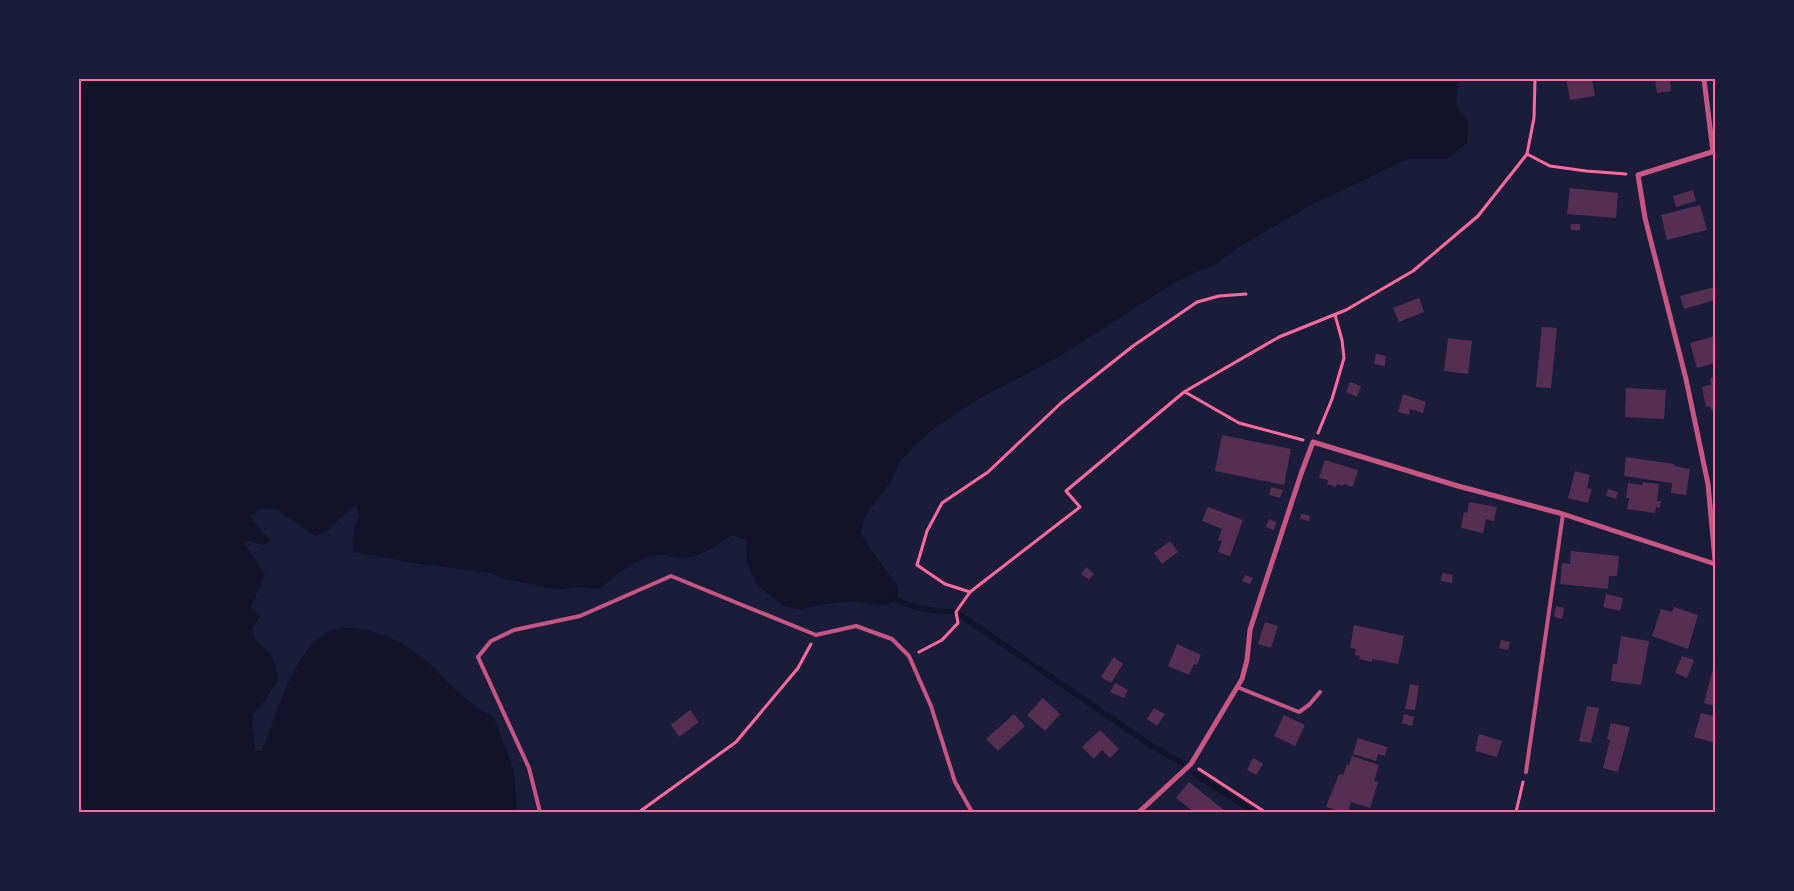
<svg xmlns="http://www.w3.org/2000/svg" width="1794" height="891" font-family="'PT Sans',sans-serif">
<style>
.water{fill:#12122b}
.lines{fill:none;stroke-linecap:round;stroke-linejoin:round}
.stream{stroke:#12122b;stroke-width:5.5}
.building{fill:#542f53}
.path{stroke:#ff6b9d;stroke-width:3}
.service{stroke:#c65784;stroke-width:4}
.minor{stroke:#c65784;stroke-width:5}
.neatline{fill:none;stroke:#ff6b9d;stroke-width:2}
</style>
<rect width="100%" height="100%" fill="#1b1b3a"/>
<path class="water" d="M79,79h1381l-4,17 1,11 11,14 -1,22 -21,16h-38l-99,47 -70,41 -22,16 -40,18 -122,78 -80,42 -36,24 -24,20 -15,17 -9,19 -26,35 -4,17c10,20 25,36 37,54l-2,13 -10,6 -26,-4h-18l-24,3 -17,5 -17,-4 -26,-20 -11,-23 -1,-23 -14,-5c-15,10 -31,22 -49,23 -8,1 -15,-4 -23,-3 -23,2 -44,20 -61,34l-24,-2 -17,3 -53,-11 -15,-6 -77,-10 -59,-11c-3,-14 -1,-24 6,-37l-4,-10 -11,9 -18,17 -11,5 -39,-26 -17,-1 -10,8 20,24 -6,4 -16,-4 -4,2 21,32 -14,32 9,9 -8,13c4,16 5,11 15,22 8,8 9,18 11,29l-13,20 -12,15 -1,16 4,20h6c13,-32 30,-96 61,-116 10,-7 24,-8 36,-6 27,3 47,15 67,32 23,20 39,43 67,55l21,54 3,42h-438z"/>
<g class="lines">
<g class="stream">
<path d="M891,595c15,14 46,16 65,17l196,134 30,17"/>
<polyline points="1195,774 1254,812"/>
</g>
</g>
<g class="building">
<polygon points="1566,79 1592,79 1595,96 1570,100"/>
<polygon points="1655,79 1670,79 1671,91 1657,93"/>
<polygon points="1570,188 1618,193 1616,218 1567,214"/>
<polygon points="1693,190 1696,201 1676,207 1673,196"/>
<polygon points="1700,205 1707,230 1667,240 1661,215"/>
<polygon points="1570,224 1580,224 1580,230 1571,230"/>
<polygon points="1715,287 1715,300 1684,309 1680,296"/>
<polygon points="1419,298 1424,312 1399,322 1393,308"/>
<polygon points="1542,327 1557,328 1551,388 1536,387"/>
<polygon points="1715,336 1715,363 1697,368 1690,343"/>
<polygon points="1448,338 1472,341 1468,374 1444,371"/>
<polygon points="1376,354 1386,356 1385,366 1374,364"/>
<polygon points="1715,377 1715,409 1711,410 1710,406 1706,407 1702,387 1711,385 1710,378"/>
<polygon points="1350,382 1361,386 1357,397 1346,392"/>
<polygon points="1626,388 1666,390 1664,419 1625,417"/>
<polygon points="1403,394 1426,402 1423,413 1410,409 1409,415 1398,412"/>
<polygon points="1222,435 1291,449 1284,485 1215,471"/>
<polygon points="1626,457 1674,464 1674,466 1690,469 1686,495 1671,493 1672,483 1624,476"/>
<polygon points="1325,460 1358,470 1353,487 1344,484 1343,486 1337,484 1336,487 1327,484 1328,480 1319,478"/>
<polygon points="1575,471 1590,475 1587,488 1592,489 1588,503 1568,498"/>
<polygon points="1643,482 1659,484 1657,501 1661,501 1660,508 1656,507 1655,513 1627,509 1629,498 1626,498 1628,483 1642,485"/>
<polygon points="1271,487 1283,490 1280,498 1269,495"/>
<polygon points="1608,489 1618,492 1616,499 1606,496"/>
<polygon points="1469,502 1497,507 1494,521 1486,519 1483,533 1461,528 1464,512 1467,513"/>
<polygon points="1208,507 1243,520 1230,556 1218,552 1222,541 1218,540 1222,529 1202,521"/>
<polygon points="1301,514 1310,516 1309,521 1300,519"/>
<polygon points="1269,519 1276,522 1274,530 1266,527"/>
<polygon points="1170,541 1178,552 1162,564 1154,553"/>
<polygon points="1571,551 1619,556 1617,576 1609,576 1608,589 1560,584 1562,563 1570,564"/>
<polygon points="1086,567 1094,574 1089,580 1081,574"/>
<polygon points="1442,573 1453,575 1452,583 1441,581"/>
<polygon points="1245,575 1253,578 1250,584 1242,581"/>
<polygon points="1606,594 1623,598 1620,611 1603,607"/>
<polygon points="1556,606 1564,608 1562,619 1554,617"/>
<polygon points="1674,607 1698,615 1688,649 1652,636 1661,609 1672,612"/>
<polygon points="1265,622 1278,626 1271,648 1258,644"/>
<polygon points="1354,625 1404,636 1398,664 1372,659 1372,662 1359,659 1360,656 1355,655 1356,649 1350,648"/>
<polygon points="1621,636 1649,641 1641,685 1611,681 1613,664 1617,664"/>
<polygon points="1501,640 1510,642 1508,650 1499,648"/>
<polygon points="1177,644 1201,655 1197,665 1194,664 1189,675 1168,666"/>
<polygon points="1682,656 1694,660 1687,678 1675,673"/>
<polygon points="1114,657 1123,664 1111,683 1101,677"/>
<polygon points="1713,669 1715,670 1715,706 1704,703"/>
<polygon points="1115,683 1128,690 1124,698 1110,692"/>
<polygon points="1410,684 1419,686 1415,710 1405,709"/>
<polygon points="1043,698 1060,714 1045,731 1027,715"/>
<polygon points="1587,706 1599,708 1591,743 1579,741"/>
<polygon points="1154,708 1165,714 1157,726 1147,719"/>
<polygon points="690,710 699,722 679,737 671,725"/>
<polygon points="1701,713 1714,716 1713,718 1715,719 1715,743 1694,737"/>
<polygon points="1014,714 1025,726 998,751 986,739"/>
<polygon points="1404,714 1414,717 1412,726 1402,723"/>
<polygon points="1284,715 1305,725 1295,746 1274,736"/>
<polygon points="1611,723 1630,727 1618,772 1603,768 1610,740 1607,739"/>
<polygon points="1100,730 1119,749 1110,758 1102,750 1094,759 1082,747"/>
<polygon points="1479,734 1502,741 1497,757 1475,751"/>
<polygon points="1358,738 1387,747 1385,756 1378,754 1376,761 1353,754"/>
<polygon points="1352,756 1379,765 1374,781 1378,782 1370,808 1351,802 1348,812 1342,812 1326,807 1339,774 1343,775 1347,764 1349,765"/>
<polygon points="1253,758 1263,764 1256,775 1247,770"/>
<polygon points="1189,782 1224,810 1222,812 1194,812 1176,798"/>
</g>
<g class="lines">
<g class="path">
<polyline points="1527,154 1550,166 1586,171 1626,174"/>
<polyline points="1185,392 1239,423 1303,440"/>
<polyline points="1318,433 1332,399 1344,358 1342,340 1335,315"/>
<polyline points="970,592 945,584 917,565 927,531 942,503 988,472 1061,403 1133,346 1197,302 1219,296 1246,294"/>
<polyline points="919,652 942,640 958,623 956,612 970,592 1080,507 1066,491 1184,392 1279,337 1346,310 1413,271 1478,216 1527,154 1534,118 1535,79"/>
<polyline points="1199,769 1265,812"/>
<polyline points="639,812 736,742 798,668 811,644"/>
<polyline points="1516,812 1523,782"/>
</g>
<g class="service">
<polyline points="1237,687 1299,712 1309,705 1320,692"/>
<polyline points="1526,772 1563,514"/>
<polyline points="540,812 529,768 478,657 491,641 514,630 580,616 671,576 816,635 856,626 892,639 909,656 931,706 955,782 972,812"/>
</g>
<g class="minor">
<polyline points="1704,79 1713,152"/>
<polyline points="1715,151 1638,175 1645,218 1686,379 1708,484 1715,560"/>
<polyline points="1139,812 1191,764 1242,679 1247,660 1250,630 1257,608 1301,474 1313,442 1458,486 1563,514 1715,564"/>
</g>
</g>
<rect width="1794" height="891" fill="none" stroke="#1b1b3a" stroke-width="160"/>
<rect x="80" y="80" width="1634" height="731" class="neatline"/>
</svg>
